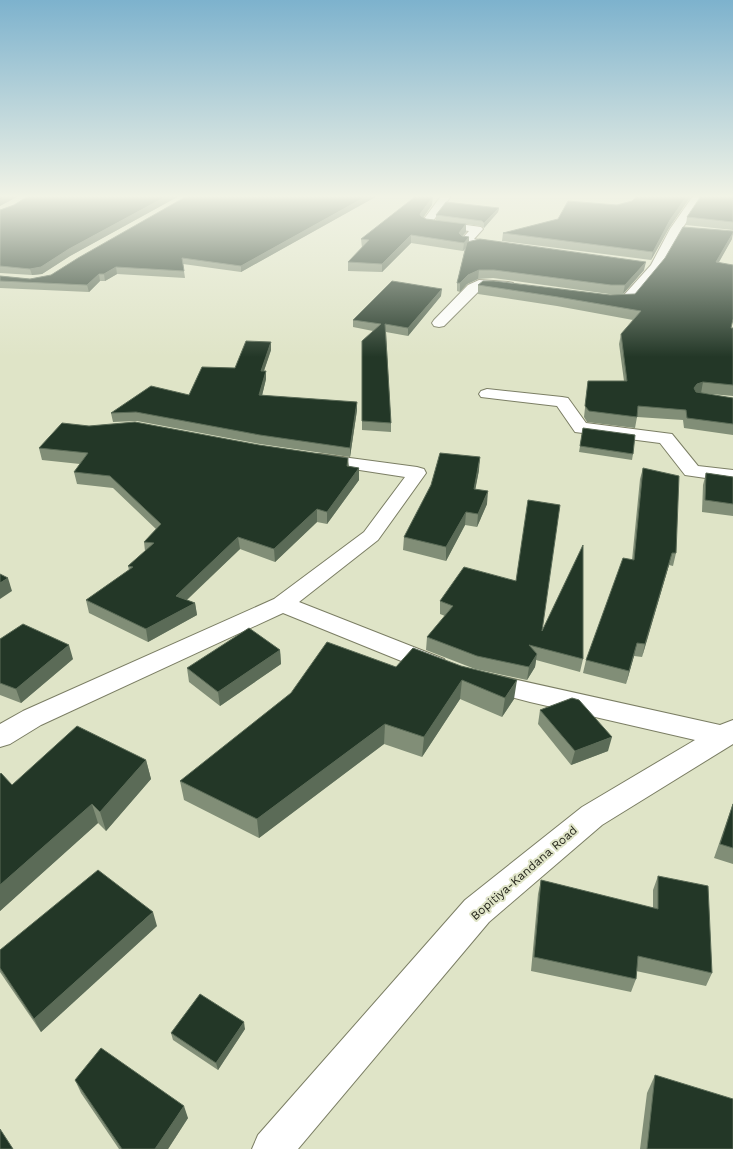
<svg xmlns="http://www.w3.org/2000/svg" width="733" height="1149" font-family="'Work Sans',sans-serif">
<style>
.lines{fill:none;stroke-linecap:round;stroke-linejoin:round}
.minor-casing{stroke:#7b7e64;stroke-width:2}
.minor{fill:#fff;fill-rule:evenodd}
.wall{fill:#818e77}
.shaded-wall{fill:#5b6b57}
.building{fill:#233727;stroke:#5b6b57}
.labels{text-anchor:middle;dominant-baseline:central;stroke-width:4;stroke-linejoin:round;paint-order:stroke}
.near-street-label{font-size:12px;fill:#292a1f;stroke:#dfe4c7}
</style>
<rect width="100%" height="100%" fill="#dfe4c7"/>
<g class="lines">
<g class="minor-casing">
<g id="minor">
<polygon points="441,196 451,196 430,225 422,225 421,223"/>
<polygon points="693,196 703,196 682,229 662,266 633,302 599,302 597,299 599,296 624,295 651,265 670,229"/>
<polygon points="437,221 481,227 483,229 474,239 499,243 503,244 505,246 503,248 499,249 462,243 460,241 469,231 433,226 432,224 433,222"/>
<polygon points="479,280 508,282 513,283 514,286 513,289 508,290 482,288 444,326 439,327 434,326 432,323 434,320 468,285"/>
<polygon points="487,389 562,397 568,398 586,423 672,434 698,466 733,470 733,482 685,475 660,443 575,432 557,406 481,397 479,394 481,391"/>
<polygon points="320,454 417,467 424,469 426,473 378,540 299,602 444,659 447,665 444,671 435,674 426,671 283,613 41,725 10,744 0,747 0,724 23,711 274,599 364,532 405,477 314,463 311,459 314,455"/>
<polygon points="486,673 720,725 733,720 733,744 602,825 489,922 298,1149 252,1149 258,1135 465,900 582,807 695,740 530,702 477,688 473,682 477,676"/>
</g>
</g>
<use href="#minor" class="minor"/>
</g>
<g class="wall">
<polygon points="28,196 179,196 70,256 42,274 32,275 0,273 0,210 14,205"/>
<polygon points="187,196 377,196 241,272 183,264 185,278 117,274 105,281 100,281 89,292 0,288 0,276 30,279 51,275"/>
<polygon points="637,196 691,196 669,228 651,260 502,241 503,233 632,201"/>
<polygon points="733,196 733,230 686,225 687,217"/>
<polygon points="432,205 423,218 426,219 466,224 466,232 462,236 469,237 469,242 644,270 623,294 609,294 493,278 478,279 467,284 460,292 457,291 457,283 465,249 463,251 411,243 382,272 348,271 348,262 362,248 361,239"/>
<polygon points="499,208 498,212 484,228 481,226 436,220 436,215"/>
<polygon points="732,239 718,263 731,328 733,328 733,396 700,393 733,398 733,435 684,428 683,420 637,417 635,428 587,422 584,417 588,381 624,381 619,344 621,334 633,320 557,306 478,294 478,285 610,295 635,294"/>
<polygon points="441,296 408,336 386,332 391,423 391,432 362,430 362,341 373,331 353,327 353,320"/>
<polygon points="271,342 271,350 264,371 266,379 262,395 357,410 350,457 260,444 137,421 113,422 111,413 189,395 235,368"/>
<polygon points="583,428 633,454 632,460 579,452"/>
<polygon points="259,445 348,458 349,466 359,480 327,524 317,522 275,562 240,549 187,600 195,603 197,615 148,642 89,613 86,600 129,570 128,566 145,551 144,542 156,529 113,488 77,484 74,472 80,464 42,460 39,448"/>
<polygon points="643,468 676,553 673,566 669,565 642,657 634,656 626,684 583,673 586,660 632,560 640,479"/>
<polygon points="479,470 475,489 487,504 477,527 465,525 446,561 403,550 404,537"/>
<polygon points="706,473 733,477 733,516 702,512 703,485"/>
<polygon points="440,601 542,631 583,659 580,672 536,660 535,667 527,680 475,669 426,650 427,637 445,616 440,614"/>
<polygon points="0,639 73,659 21,703 0,695"/>
<polygon points="413,648 514,699 502,717 460,699 422,757 384,744 259,838 184,800 180,781 396,667"/>
<polygon points="280,650 281,664 220,706 189,682 187,668"/>
<polygon points="540,710 608,751 571,765 538,724"/>
<polygon points="146,760 151,779 106,831 98,823 0,911 0,774 12,785"/>
<polygon points="733,803 733,864 714,858 730,812"/>
<polygon points="658,876 712,973 706,986 636,971 636,979 631,992 531,971 538,894 541,880 653,908 653,890"/>
<polygon points="157,926 41,1032 0,972 0,950"/>
<polygon points="245,1029 218,1070 173,1040 171,1033"/>
<polygon points="655,1075 733,1149 640,1149 647,1093"/>
<polygon points="75,1080 188,1118 168,1149 119,1149 81,1093"/>
</g>
<g class="shaded-wall">
<polygon points="6,196 19,196 0,206 0,200"/>
<polygon points="167,196 179,196 70,256 42,274 32,275 30,269 69,249"/>
<polygon points="367,196 377,196 241,272 241,266"/>
<polygon points="687,196 691,196 669,228 651,260 653,252 670,220"/>
<polygon points="433,197 432,205 420,222 420,214"/>
<polygon points="499,208 498,212 484,228 484,223"/>
<polygon points="466,224 466,232 458,241 459,233"/>
<polygon points="733,233 732,239 714,271 716,262"/>
<polygon points="411,235 411,243 382,272 382,264"/>
<polygon points="469,237 469,245 463,251 464,243"/>
<polygon points="646,262 644,270 623,294 625,285"/>
<polygon points="116,267 117,274 105,281 104,274"/>
<polygon points="479,270 478,279 467,284 460,292 460,283 468,275"/>
<polygon points="99,274 100,281 89,292 87,285"/>
<polygon points="442,289 441,296 408,336 408,328"/>
<polygon points="271,342 271,350 261,379 261,371"/>
<polygon points="266,371 266,379 260,404 259,395"/>
<polygon points="703,382 701,393 695,395 694,388 697,384"/>
<polygon points="357,402 357,410 350,457 350,448"/>
<polygon points="480,457 479,470 473,502 474,489"/>
<polygon points="359,468 359,480 327,524 327,512"/>
<polygon points="488,491 487,504 477,527 478,514"/>
<polygon points="317,509 317,522 275,562 274,549"/>
<polygon points="466,512 465,525 446,561 446,547"/>
<polygon points="238,537 240,549 178,608 176,596"/>
<polygon points="672,553 669,565 642,657 645,644"/>
<polygon points="8,578 12,591 0,599 0,583"/>
<polygon points="195,603 197,615 148,642 146,629"/>
<polygon points="637,643 634,656 626,684 629,671"/>
<polygon points="69,645 73,659 21,703 16,689"/>
<polygon points="280,650 281,664 220,706 218,692"/>
<polygon points="537,654 535,667 527,680 529,667"/>
<polygon points="462,680 460,699 422,757 424,737"/>
<polygon points="517,680 514,699 502,717 505,698"/>
<polygon points="385,724 384,744 259,838 257,819"/>
<polygon points="612,737 608,751 571,765 575,751"/>
<polygon points="146,760 151,779 106,831 100,812"/>
<polygon points="92,804 98,823 0,911 0,885"/>
<polygon points="153,912 157,926 41,1032 34,1019"/>
<polygon points="244,1022 245,1029 218,1070 216,1063"/>
<polygon points="184,1106 188,1118 168,1149 155,1149"/>
</g>
<g class="building">
<polygon points="0,196 6,196 0,200"/>
<polygon points="28,196 167,196 69,249 41,267 30,269 0,266 0,210 14,205"/>
<polygon points="187,196 367,196 241,266 182,258 184,271 116,267 104,274 99,274 87,285 0,281 0,276 30,279 51,275 78,258"/>
<polygon points="416,196 433,197 420,214 421,216 426,219 466,224 459,233 462,236 469,237 464,243 411,235 382,264 348,262 369,240 361,239"/>
<polygon points="637,196 687,196 670,220 653,252 503,233 558,219 568,201 617,205 632,201"/>
<polygon points="701,196 733,196 733,222 687,217"/>
<polygon points="446,202 499,208 484,223 482,221 436,215"/>
<polygon points="683,227 733,231 733,233 716,262 733,265 733,319 731,328 733,328 733,385 703,382 697,384 694,388 696,392 733,398 733,424 687,418 686,410 638,406 637,417 589,411 585,406 588,381 627,381 621,334 641,311 558,297 478,285 483,281 494,281 610,295 635,294 665,258"/>
<polygon points="480,239 646,262 625,285 611,285 494,270 479,270 468,275 460,283 457,283 467,242"/>
<polygon points="392,281 442,289 408,328 385,324 391,423 362,421 362,341 381,324 353,320"/>
<polygon points="246,341 271,342 261,371 266,371 259,395 357,402 350,448 260,435 136,412 111,413 151,386 189,395 202,367 235,368"/>
<polygon points="135,422 259,445 348,458 347,466 359,468 327,512 317,509 274,549 238,537 176,596 195,603 146,629 86,600 133,567 128,566 154,543 144,542 161,524 110,476 74,472 88,453 39,448 62,423 89,426"/>
<polygon points="583,428 635,435 633,454 580,446"/>
<polygon points="440,453 480,457 474,489 488,491 478,514 466,512 446,547 404,537 431,485"/>
<polygon points="643,468 679,476 676,553 672,553 645,644 637,643 629,671 586,660 623,558 634,560"/>
<polygon points="706,473 733,477 733,504 705,500"/>
<polygon points="528,500 560,505 542,631 583,545 583,659 529,645 537,654 529,667 477,656 427,637 453,606 440,601 464,567 516,581"/>
<polygon points="0,574 8,578 0,583"/>
<polygon points="23,624 69,645 16,689 0,683 0,639"/>
<polygon points="249,628 280,650 218,692 187,668"/>
<polygon points="327,642 396,667 413,648 461,666 517,680 505,698 462,680 424,737 385,724 257,819 180,781 291,693"/>
<polygon points="572,698 579,700 612,737 575,751 540,710"/>
<polygon points="77,726 146,760 100,812 92,804 0,885 0,774 1,773 12,785"/>
<polygon points="733,804 733,848 720,844"/>
<polygon points="98,870 153,912 34,1019 0,968 0,950"/>
<polygon points="658,876 708,886 712,973 638,956 636,979 534,957 541,880 658,909"/>
<polygon points="200,994 244,1022 216,1063 171,1033"/>
<polygon points="101,1048 184,1106 155,1149 122,1149 75,1080"/>
<polygon points="655,1075 733,1099 733,1149 647,1149"/>
<polygon points="0,1129 13,1149 0,1149"/>
</g>
<linearGradient id="sky" x2="0" y2="1"><stop stop-color="#7db2cd"/><stop offset="0.55" stop-color="#f1f3e6"/><stop offset="1" stop-color="#f1f3e6" stop-opacity="0"/></linearGradient>
<rect width="733" height="357" fill="url(#sky)"/>
<g class="labels">
<g class="near-street-label">
<text transform="translate(524 873) rotate(-41)">Bopitiya-Kandana Road</text>
</g>
</g>
</svg>
